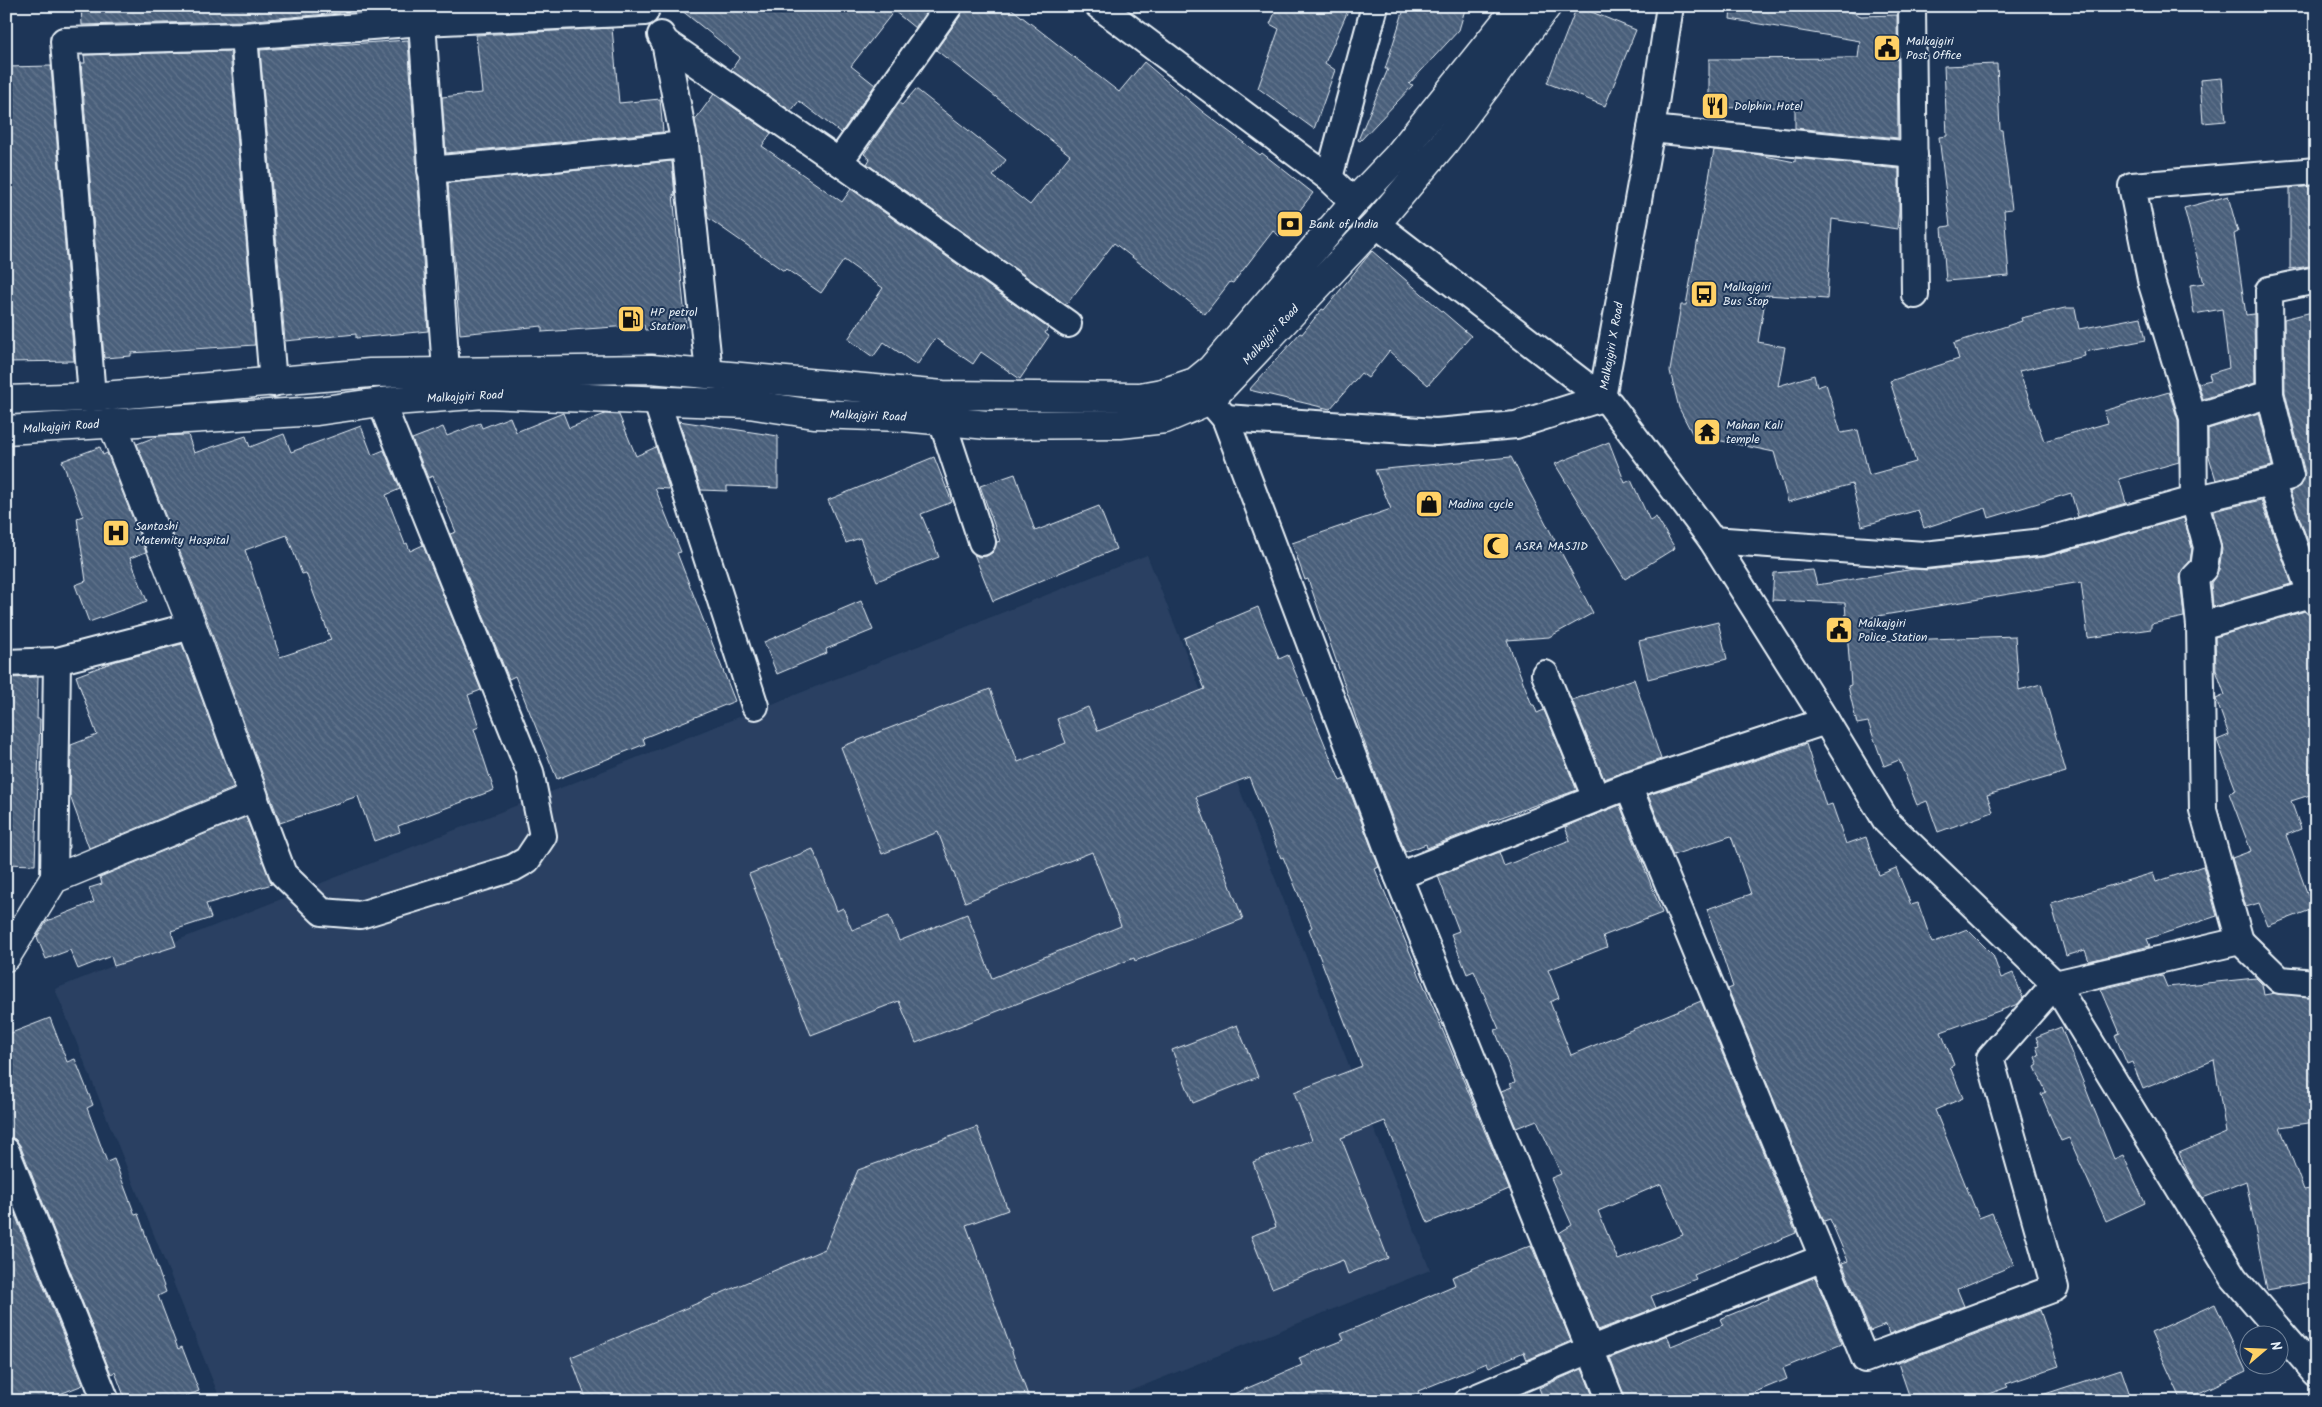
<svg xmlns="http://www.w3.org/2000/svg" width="2322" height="1407" font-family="Kalam,sans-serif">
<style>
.built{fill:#2a4162}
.building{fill:url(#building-back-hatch);stroke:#e8f1f8;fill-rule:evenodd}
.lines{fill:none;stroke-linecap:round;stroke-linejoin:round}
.minor-casing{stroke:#e8f1f8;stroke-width:30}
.tertiary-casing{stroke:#e8f1f8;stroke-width:31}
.secondary-casing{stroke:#e8f1f8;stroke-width:31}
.minor{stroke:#1d3557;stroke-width:26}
.tertiary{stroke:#1d3557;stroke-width:28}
.secondary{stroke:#1d3557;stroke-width:28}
.labels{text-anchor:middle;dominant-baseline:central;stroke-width:4;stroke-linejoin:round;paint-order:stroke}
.poi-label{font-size:12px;fill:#e8f1f8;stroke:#1d3557;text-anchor:start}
.street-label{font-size:12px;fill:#e8f1f8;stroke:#1d3557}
</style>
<defs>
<pattern id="building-back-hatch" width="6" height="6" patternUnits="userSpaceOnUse" patternTransform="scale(1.25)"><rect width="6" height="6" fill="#495e7a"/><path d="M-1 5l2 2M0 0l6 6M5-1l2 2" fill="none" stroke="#63768e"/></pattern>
</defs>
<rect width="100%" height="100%" fill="#1d3557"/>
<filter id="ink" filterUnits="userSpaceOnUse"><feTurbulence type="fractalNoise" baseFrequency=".02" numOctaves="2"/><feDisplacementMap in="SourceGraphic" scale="10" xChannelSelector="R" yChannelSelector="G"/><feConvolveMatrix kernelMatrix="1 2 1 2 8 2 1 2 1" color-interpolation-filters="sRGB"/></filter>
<g filter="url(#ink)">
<polygon class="built" points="1147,555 1430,1270 1105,1401 221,1401 55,989"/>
<g class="building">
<polygon points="81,6 339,6 340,13 243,21 82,25"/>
<polygon points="676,6 930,6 915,28 894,11 851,66 875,85 841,133 799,101 791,111 731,70 740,57"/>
<polygon points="964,6 1008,6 1119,92 1144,62 1203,112 1260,155 1262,153 1313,193 1280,236 1273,231 1233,283 1230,282 1205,314 1114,243 1066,305 867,164 870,159 864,154 899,103 902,105 916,89 1006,160 993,176 1030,205 1070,155 936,50 961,15"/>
<polygon points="1278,6 1350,6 1325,63 1335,70 1314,129 1258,88 1279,29 1270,24"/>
<polygon points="1405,6 1466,6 1459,30 1409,84 1413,85 1360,141 1358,140 1388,69 1385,69"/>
<polygon points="1577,6 1636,30 1605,106 1547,83"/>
<polygon points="1731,6 1838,6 1861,16 1897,15 1898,138 1795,128 1795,107 1709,108 1709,59 1858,58 1860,41 1730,19"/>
<polygon points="612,28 619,103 660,99 663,132 446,153 442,97 482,93 476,35"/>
<polygon points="408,40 428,331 356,338 356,334 285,341 260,50"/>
<polygon points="230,51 255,345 131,353 131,356 104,358 81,63 85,63 84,55"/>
<polygon points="1997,64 2000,130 2002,130 2012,209 2004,210 2009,276 1946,281 1942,227 1950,226 1939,137 1947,136 1944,66"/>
<polygon points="51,66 74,361 6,362 6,67"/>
<polygon points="2222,78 2226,121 2203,123 2200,80"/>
<polygon points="714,94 771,133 762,146 842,202 851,189 1048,328 1045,333 1049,336 1020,379 981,352 973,364 935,338 917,365 884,342 873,357 848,339 883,288 844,260 821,293 786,269 784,271 708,218 695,120"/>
<polygon points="1714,150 1755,154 1795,162 1795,158 1899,169 1899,211 1897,229 1832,219 1827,299 1766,295 1758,342 1785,347 1778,386 1814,375 1817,387 1826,384 1841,433 1858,430 1869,475 1916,462 1890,381 1959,359 1954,343 2022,321 2021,318 2065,308 2075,308 2079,329 2141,317 2146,340 2084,352 2085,356 2019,371 2044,441 2108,423 2104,411 2169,392 2178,420 2179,462 2119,479 2126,503 2078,517 2071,493 1989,518 1986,508 1924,528 1918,510 1862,526 1852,484 1788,502 1774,452 1693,435 1679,408 1670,371 1681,305 1686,305"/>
<polygon points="672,161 675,196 673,194 686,327 645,330 644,325 542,332 542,326 460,334 448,183"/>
<polygon points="2316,186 2316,265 2290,269 2290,188"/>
<polygon points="2228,196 2238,232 2234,234 2246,315 2254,314 2255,383 2203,399 2198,383 2211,380 2209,374 2229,368 2222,309 2194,314 2190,285 2204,283 2184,208"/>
<polygon points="1372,251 1471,336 1428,385 1389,351 1368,378 1361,373 1330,409 1249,390 1300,333 1302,334 1322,309 1324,310"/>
<polygon points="2316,311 2316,563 2290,492 2301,486 2305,473 2285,392 2284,319"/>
<polygon points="563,413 569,428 605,414 619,415 636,456 656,447 669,489 655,488 681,552 677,553 735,701 643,738 645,744 557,779 515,676 509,679 450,534 456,532 433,476 428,478 412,439 443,427 447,436 480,423 482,428 510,417 516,432"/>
<polygon points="2259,413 2272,466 2216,480 2208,453 2208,429"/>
<polygon points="679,421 778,436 778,488 727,486 727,491 701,490"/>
<path d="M361,426l11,29 12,-5 16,39 -14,6 19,49 2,-1 3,8 13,-6 58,145 -13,5 11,32 -5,2 20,61 -96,36 2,6 -26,9 -16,-45 -78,27 -73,-203 -70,-176 21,-8 30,-1 6,18 52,-17 4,11 34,-13 7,18zM287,535l15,39 4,-1 25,67 -51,17 -35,-107z"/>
<polygon points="1609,442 1625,483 1631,480 1650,521 1656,517 1675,548 1625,579 1555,464"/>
<polygon points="100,447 103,455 107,453 146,552 130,558 147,601 89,622 75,585 86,581 77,518 83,516 62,461"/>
<polygon points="934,457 952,502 921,514 939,557 877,581 860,538 846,543 828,500"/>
<polygon points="1511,457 1593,613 1549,637 1507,640 1532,705 1534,705 1537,713 1544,710 1577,790 1488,822 1489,824 1427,848 1426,844 1405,852 1368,753 1308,579 1305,580 1292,543 1391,509 1375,470"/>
<polygon points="1015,474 1035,531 1099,506 1116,549 993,601 974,554 979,557 987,556 993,552 997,542 1000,541 980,486"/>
<polygon points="2261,500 2292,584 2213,607 2211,583 2219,571 2222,549 2213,511"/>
<polygon points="2184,518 2192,548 2190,561 2181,572 2180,578 2184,617 2151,624 2151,629 2088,638 2081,582 1872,617 1875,641 2015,636 2019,690 2041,684 2066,772 1987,795 1993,812 1938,832 1927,801 1917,805 1899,760 1884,766 1868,722 1857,724 1848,686 1851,685 1845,603 1772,600 1774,573 1813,570 1817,585 1914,569 1926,570 2045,557"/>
<polygon points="861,601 873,630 826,649 827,653 777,674 764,642"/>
<polygon points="1258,607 1279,659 1288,655 1340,781 1345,779 1379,867 1375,869 1509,1189 1428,1223 1385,1121 1341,1138 1388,1258 1348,1274 1343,1260 1272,1288 1251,1236 1276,1227 1253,1162 1312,1140 1294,1092 1362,1066 1309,929 1312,927 1283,857 1281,858 1249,777 1196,797 1243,919 1135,961 1134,958 916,1043 899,1001 811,1035 749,874 813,849 837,911 843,908 852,930 889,916 899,941 967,914 992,978 1121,926 1092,852 965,902 938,832 882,854 841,747 990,689 1018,762 1066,743 1057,719 1088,707 1098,731 1205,689 1184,638"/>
<polygon points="2305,611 2316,617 2316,793 2291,801 2301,829 2286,835 2313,909 2268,926 2259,903 2246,907 2232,858 2251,851 2229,793 2236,790 2217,740 2229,735 2216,699 2225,695 2216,670 2215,637"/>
<polygon points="1718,622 1727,659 1648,679 1639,641"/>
<polygon points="182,644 234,788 89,848 70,796 71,745 97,735 76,676 116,661"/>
<polygon points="38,677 37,719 40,719 35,865 6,864 6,678"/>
<polygon points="1634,679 1661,759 1604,779 1572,700"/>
<polygon points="1806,744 1826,806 1832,804 1846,844 1866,837 1879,875 1896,868 1911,905 1918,903 1932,943 1967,929 1993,955 2001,978 2013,973 2023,998 2018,1004 1941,1032 1954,1065 1950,1067 1963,1098 1935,1110 1979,1218 1992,1213 2014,1265 1957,1289 1964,1306 1889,1334 1886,1325 1870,1331 1842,1263 1848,1261 1830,1219 1824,1221 1728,989 1733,987 1707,909 1751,894 1731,836 1673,855 1648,795"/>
<path d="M1620,805l42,108 -59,23 4,11 -59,23 11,28 -9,4 21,53 130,-54 95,232 -102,42 2,4 -45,17 5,12 -58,22 -39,-97 13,-8 -21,-47 10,-4 -24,-54 -21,8 -15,-37 11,-4 -2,-3 5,-2 -20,-52 4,-1 -25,-58 -7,3 -16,-40 8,-3 -21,-55 61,-24 5,14 66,-26 -5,-13zM1661,1184l22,51 -65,25 -20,-49z"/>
<polygon points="246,817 272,884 206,904 211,918 171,931 176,946 114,966 111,956 78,969 70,950 46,959 37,937 47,921 94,902 89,888 102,884 100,877"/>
<polygon points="2203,866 2217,916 2147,939 2150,946 2089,961 2085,950 2066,956 2051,903 2153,873 2156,882"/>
<polygon points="2162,975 2167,987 2256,978 2262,984 2264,995 2275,993 2316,998 2316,1122 2280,1127 2304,1190 2316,1188 2316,1281 2267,1290 2246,1181 2203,1198 2187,1171 2179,1153 2226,1133 2214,1060 2143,1089 2132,1062 2127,1064 2115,1035 2120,1033 2101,989"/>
<polygon points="50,1018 67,1062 75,1059 93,1105 87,1108 107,1162 114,1159 135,1215 138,1214 166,1292 158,1296 178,1349 182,1347 199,1391 174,1401 126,1401 115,1372 111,1374 20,1145 15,1139 6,1136 6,1035"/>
<polygon points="1237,1025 1258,1077 1193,1103 1172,1050"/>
<polygon points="2061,1027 2114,1159 2123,1155 2145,1203 2106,1221 2069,1138 2061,1141 2041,1094 2046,1092 2035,1067 2038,1065 2035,1057 2039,1055 2036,1046 2039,1045 2036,1037"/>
<polygon points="977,1127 1008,1210 966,1225 1030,1401 587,1401 571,1357 825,1249 858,1170"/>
<polygon points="6,1192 83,1385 42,1401 6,1401"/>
<polygon points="1531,1245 1571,1341 1527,1360 1524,1352 1489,1367 1487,1363 1418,1391 1419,1393 1400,1401 1217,1401 1302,1365 1299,1358 1344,1340 1341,1334 1455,1285 1452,1277"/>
<polygon points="1815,1277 1842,1344 1783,1368 1787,1379 1748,1395 1750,1401 1626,1401 1610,1358 1667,1335 1671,1346 1723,1325 1720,1319 1769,1299 1768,1296"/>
<polygon points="2215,1304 2246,1371 2182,1401 2151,1333"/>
<polygon points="2040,1310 2059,1366 2006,1384 2008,1387 1969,1401 1911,1401 1898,1363"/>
<polygon points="1582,1369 1595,1401 1544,1401 1539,1388"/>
<polygon points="2121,1369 2132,1401 2040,1401 2039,1396"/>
</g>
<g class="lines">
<g class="minor-casing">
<g id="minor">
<polyline points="1099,6 1329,178 1354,202"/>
<polyline points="1912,6 1915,295"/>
<polyline points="422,22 446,371"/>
<polyline points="661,35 665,42 685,145 709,373"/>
<polyline points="244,36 273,383"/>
<polyline points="665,42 839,162 1068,324"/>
<polyline points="1651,129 1914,155"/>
<polyline points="839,162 949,6"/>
<polyline points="431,170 685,145"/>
<polyline points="1329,178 1375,6"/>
<polyline points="1376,224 1610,404 1712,540 1826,721 1887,822 2055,984 2234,1278 2316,1373"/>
<polyline points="2316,280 2269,290 2270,394 2290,476 2271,482 2311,594 2316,602"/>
<polyline points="1195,383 1225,418 1398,876 1611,1401"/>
<polyline points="92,397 64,41 244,36 422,22 645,12"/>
<polyline points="657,402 755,706"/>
<polyline points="1225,418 1436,432 1516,425 1602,398 1651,129 1670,6"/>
<polyline points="2193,418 2270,394"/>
<polyline points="942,421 982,542"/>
<polyline points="1712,540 1924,555 2043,542 2194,500 2271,482"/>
<polyline points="2200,626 2311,594"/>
<polyline points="6,663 57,661 192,626"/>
<polyline points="1545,674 1596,798"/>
<polyline points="1628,786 1865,1359 2055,1288 1990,1058 2055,984 2240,941 2280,980 2316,983"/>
<polyline points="254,797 283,874 322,912 360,915 513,868 527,860 543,836 530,772 381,402"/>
<polyline points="1398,876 1628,786 1826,721"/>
<polyline points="54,879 57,661"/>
<polyline points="2240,941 2203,810 2200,626 2195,577 2204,568 2207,547 2194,500 2193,418 2152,284 2132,186 2316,171"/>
<polyline points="6,1151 106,1401"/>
<polyline points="1468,1401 1589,1350 1823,1258"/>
</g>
</g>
<g class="tertiary-casing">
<polyline id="tertiary" points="6,957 54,879 254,797 192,626 112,423"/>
</g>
<g class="secondary-casing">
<g id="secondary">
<polyline points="6,400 92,397 370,373 651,369 943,395 1140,397 1162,393 1195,382 1211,369 1354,202 1397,157 1518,6"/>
<polyline points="6,430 317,411 381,402 485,394 749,404 814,414 903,417 988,425 1120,424 1165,419 1210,400 1376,224 1444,143 1547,6"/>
</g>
</g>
<use href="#minor" class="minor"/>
<use href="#tertiary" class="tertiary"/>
<use href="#secondary" class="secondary"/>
</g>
</g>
<defs>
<g id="civic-square" transform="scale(1.4375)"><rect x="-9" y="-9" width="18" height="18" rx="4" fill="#ffd166" stroke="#1d3557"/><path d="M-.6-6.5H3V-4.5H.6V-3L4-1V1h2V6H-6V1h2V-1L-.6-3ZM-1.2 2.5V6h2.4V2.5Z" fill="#111"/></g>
<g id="restaurant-square" transform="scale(1.4375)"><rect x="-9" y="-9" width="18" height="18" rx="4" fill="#ffd166" stroke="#1d3557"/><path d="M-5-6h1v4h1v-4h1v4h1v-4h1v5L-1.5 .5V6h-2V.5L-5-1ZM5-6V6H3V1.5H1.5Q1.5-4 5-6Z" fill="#111"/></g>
<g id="bank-square" transform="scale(1.4375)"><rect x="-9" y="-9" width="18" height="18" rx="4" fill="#ffd166" stroke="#1d3557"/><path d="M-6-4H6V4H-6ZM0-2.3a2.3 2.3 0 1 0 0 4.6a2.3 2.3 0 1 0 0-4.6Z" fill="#111"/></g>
<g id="bus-square" transform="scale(1.4375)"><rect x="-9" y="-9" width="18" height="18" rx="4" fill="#ffd166" stroke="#1d3557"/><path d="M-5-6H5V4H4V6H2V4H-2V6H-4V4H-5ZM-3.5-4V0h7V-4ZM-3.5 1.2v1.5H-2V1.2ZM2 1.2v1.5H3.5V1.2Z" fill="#111"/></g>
<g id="fuel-square" transform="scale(1.4375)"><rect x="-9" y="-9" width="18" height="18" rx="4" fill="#ffd166" stroke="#1d3557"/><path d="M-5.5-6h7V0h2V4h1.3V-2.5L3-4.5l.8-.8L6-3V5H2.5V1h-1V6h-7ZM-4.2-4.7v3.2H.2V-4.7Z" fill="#111"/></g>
<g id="temple-square" transform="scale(1.4375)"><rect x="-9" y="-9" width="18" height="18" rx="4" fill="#ffd166" stroke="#1d3557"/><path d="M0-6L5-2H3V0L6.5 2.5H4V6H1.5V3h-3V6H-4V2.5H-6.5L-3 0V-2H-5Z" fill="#111"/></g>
<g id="shop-square" transform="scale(1.4375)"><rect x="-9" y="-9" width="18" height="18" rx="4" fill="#ffd166" stroke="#1d3557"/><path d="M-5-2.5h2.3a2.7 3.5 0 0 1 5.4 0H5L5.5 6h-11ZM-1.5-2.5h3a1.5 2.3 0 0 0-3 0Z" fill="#111"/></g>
<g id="hospital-square" transform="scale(1.4375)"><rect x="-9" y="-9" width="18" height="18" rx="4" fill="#ffd166" stroke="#1d3557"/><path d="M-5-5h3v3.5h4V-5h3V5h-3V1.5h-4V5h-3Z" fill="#111"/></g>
<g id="mosque-square" transform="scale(1.4375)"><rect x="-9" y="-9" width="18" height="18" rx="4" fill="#ffd166" stroke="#1d3557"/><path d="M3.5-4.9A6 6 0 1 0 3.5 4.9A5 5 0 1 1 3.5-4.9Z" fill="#111"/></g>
</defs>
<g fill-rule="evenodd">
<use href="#civic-square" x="1887" y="48"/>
<use href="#restaurant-square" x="1715" y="106"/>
<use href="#bank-square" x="1290" y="224"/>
<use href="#bus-square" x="1704" y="294"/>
<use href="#fuel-square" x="631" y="319"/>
<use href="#temple-square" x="1707" y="432"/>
<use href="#shop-square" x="1429" y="504"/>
<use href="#hospital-square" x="116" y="533"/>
<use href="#mosque-square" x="1496" y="546"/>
<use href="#civic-square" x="1839" y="630"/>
</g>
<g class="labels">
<g class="poi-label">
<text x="1906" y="41">Malkajgiri<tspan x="1906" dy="14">Post Office</tspan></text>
<text x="1734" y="106">Dolphin Hotel</text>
<text x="1309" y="224">Bank of India</text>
<text x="1723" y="287">Malkajgiri<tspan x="1723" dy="14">Bus Stop</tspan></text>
<text x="650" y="312">HP petrol<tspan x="650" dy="14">Station</tspan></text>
<text x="1726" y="425">Mahan Kali<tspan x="1726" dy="14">temple</tspan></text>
<text x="1448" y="504">Madina cycle</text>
<text x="135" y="526">Santoshi<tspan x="135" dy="14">Maternity Hospital</tspan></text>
<text x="1515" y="546">ASRA MASJID</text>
<text x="1858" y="623">Malkajgiri<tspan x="1858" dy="14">Police Station</tspan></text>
</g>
<g class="street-label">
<text transform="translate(1271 335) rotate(-47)">Malkajgiri Road</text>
<text transform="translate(1612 346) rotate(-80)">Malkajgiri X Road</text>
<text transform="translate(465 397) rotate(-3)">Malkajgiri Road</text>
<text transform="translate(868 416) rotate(2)">Malkajgiri Road</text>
<text transform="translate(61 427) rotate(-4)">Malkajgiri Road</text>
</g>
</g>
<rect width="2322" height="1407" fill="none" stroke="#1d3557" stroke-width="25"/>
<rect x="12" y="12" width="2297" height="1382" fill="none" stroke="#e8f1f8" stroke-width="2" filter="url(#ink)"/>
<g transform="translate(2264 1350) rotate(71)"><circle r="24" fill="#1d3557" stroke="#6e8097"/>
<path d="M0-4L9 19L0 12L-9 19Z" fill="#ffd166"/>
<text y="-8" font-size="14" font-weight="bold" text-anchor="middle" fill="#e8f1f8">N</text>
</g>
</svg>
